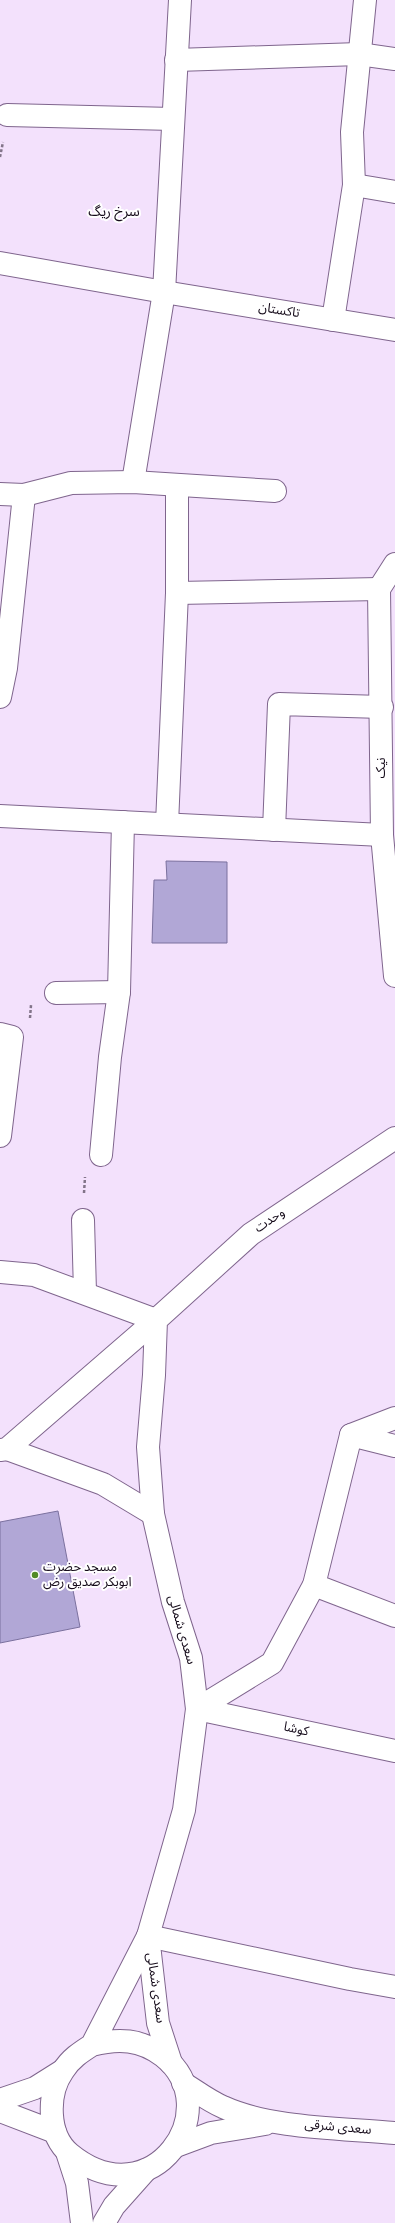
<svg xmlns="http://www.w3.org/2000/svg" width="395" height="2223" font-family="Overpass,'Noto Sans Arabic',sans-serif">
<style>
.building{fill:#b1a7d6;stroke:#7b719e}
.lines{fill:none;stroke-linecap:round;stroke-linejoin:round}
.minor-casing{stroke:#7f658d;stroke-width:24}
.tertiary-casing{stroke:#7f658d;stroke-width:24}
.path{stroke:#827489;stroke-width:2.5;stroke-dasharray:3 2;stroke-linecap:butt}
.minor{stroke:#fff;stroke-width:22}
.tertiary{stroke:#fff;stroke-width:22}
.poi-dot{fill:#528b26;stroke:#fff;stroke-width:1.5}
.labels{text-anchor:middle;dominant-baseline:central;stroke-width:4;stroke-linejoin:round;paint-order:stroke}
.street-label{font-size:13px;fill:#140a19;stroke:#fff}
.poi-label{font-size:13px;fill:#140a19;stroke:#fff;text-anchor:start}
.neighbourhood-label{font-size:14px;fill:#140a19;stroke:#fff}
</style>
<rect width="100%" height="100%" fill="#f3e1fc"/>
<g class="building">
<polygon points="166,861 227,862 227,943 152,943 154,880 167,880"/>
<polygon points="58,1511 80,1627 0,1643 0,1522"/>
</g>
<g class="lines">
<g class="minor-casing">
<g id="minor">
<polyline points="176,60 359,54 395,59"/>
<polyline points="7,115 173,119"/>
<polyline points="354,185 395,192"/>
<polyline points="0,263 164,292 395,330"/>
<polyline points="333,320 354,185 352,132 365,0"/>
<polyline points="133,482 164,292 180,0"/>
<polyline points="0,494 24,495 71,483 133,482 275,491"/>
<polyline points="395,564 379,589 382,835 395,976"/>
<polyline points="177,593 379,589"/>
<polyline points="0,697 6,668 24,495"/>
<polyline points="0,816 382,835"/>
<polyline points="167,824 177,593 177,486"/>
<polyline points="274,830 279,704 382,707"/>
<polyline points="56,993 119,992"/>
<polyline points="0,1034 12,1037 0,1136"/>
<polyline points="101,1155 110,1057 119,992 123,822"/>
<polyline points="83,1220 85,1292"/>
<polyline points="0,1272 34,1275 156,1320 7,1449 0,1450"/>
<polyline points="351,1435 395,1446"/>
<polyline points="7,1449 103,1484 153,1514"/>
<polyline points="314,1585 395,1616"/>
<polyline points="197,1709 272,1663 314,1585 351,1435 395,1418"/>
<polyline points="197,1709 395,1751"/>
<polyline points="148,1936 350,1979 395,1987"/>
<path d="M183,2083c13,8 26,18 40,24 48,22 119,21 172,26"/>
<polyline points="0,2100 35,2088 62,2071"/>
<polyline points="0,2111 55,2132"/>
<polyline points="176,2146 211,2133 265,2124"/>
</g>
</g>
<g class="tertiary-casing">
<g id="tertiary">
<polyline points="148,1936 158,2023 171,2063"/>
<path d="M92,2045c26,-7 49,-6 71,11 66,52 -11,165 -93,98 -23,-19 -23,-60 -7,-83 7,-12 18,-19 29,-26l56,-109 36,-126 13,-101 -6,-51 -18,-56 -20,-88 -5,-67 6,-72 2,-55 95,-86 144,-96"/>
<polyline points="67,2152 77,2183 82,2223"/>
<polyline points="104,2223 114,2206 146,2170"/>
</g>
</g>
<g class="path">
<polyline points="0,157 3,142"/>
<polyline points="30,1018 31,1005"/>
<polyline points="84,1193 85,1177"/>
</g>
<use href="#minor" class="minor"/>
<use href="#tertiary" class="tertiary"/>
</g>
<circle class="poi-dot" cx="35" cy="1575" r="4"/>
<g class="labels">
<g class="street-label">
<text transform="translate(279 311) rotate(9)">تاکستان</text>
<text transform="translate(382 768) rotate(-90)">نیک</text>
<text transform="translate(270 1221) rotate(-34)">وحدت</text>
<text transform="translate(181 1630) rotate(74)">سعدی شمالی</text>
<text transform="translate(296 1730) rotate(12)">کوشا</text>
<text transform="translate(155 1988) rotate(82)">سعدی شمالی</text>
<text transform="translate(338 2128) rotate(5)">سعدی شرقی</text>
</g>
<g class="poi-label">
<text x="43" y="1568">مسجد حضرت<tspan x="43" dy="15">ابوبکر صدیق رض</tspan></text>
</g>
<g class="neighbourhood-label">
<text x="114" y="212">سرخ ریگ</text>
</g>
</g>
</svg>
